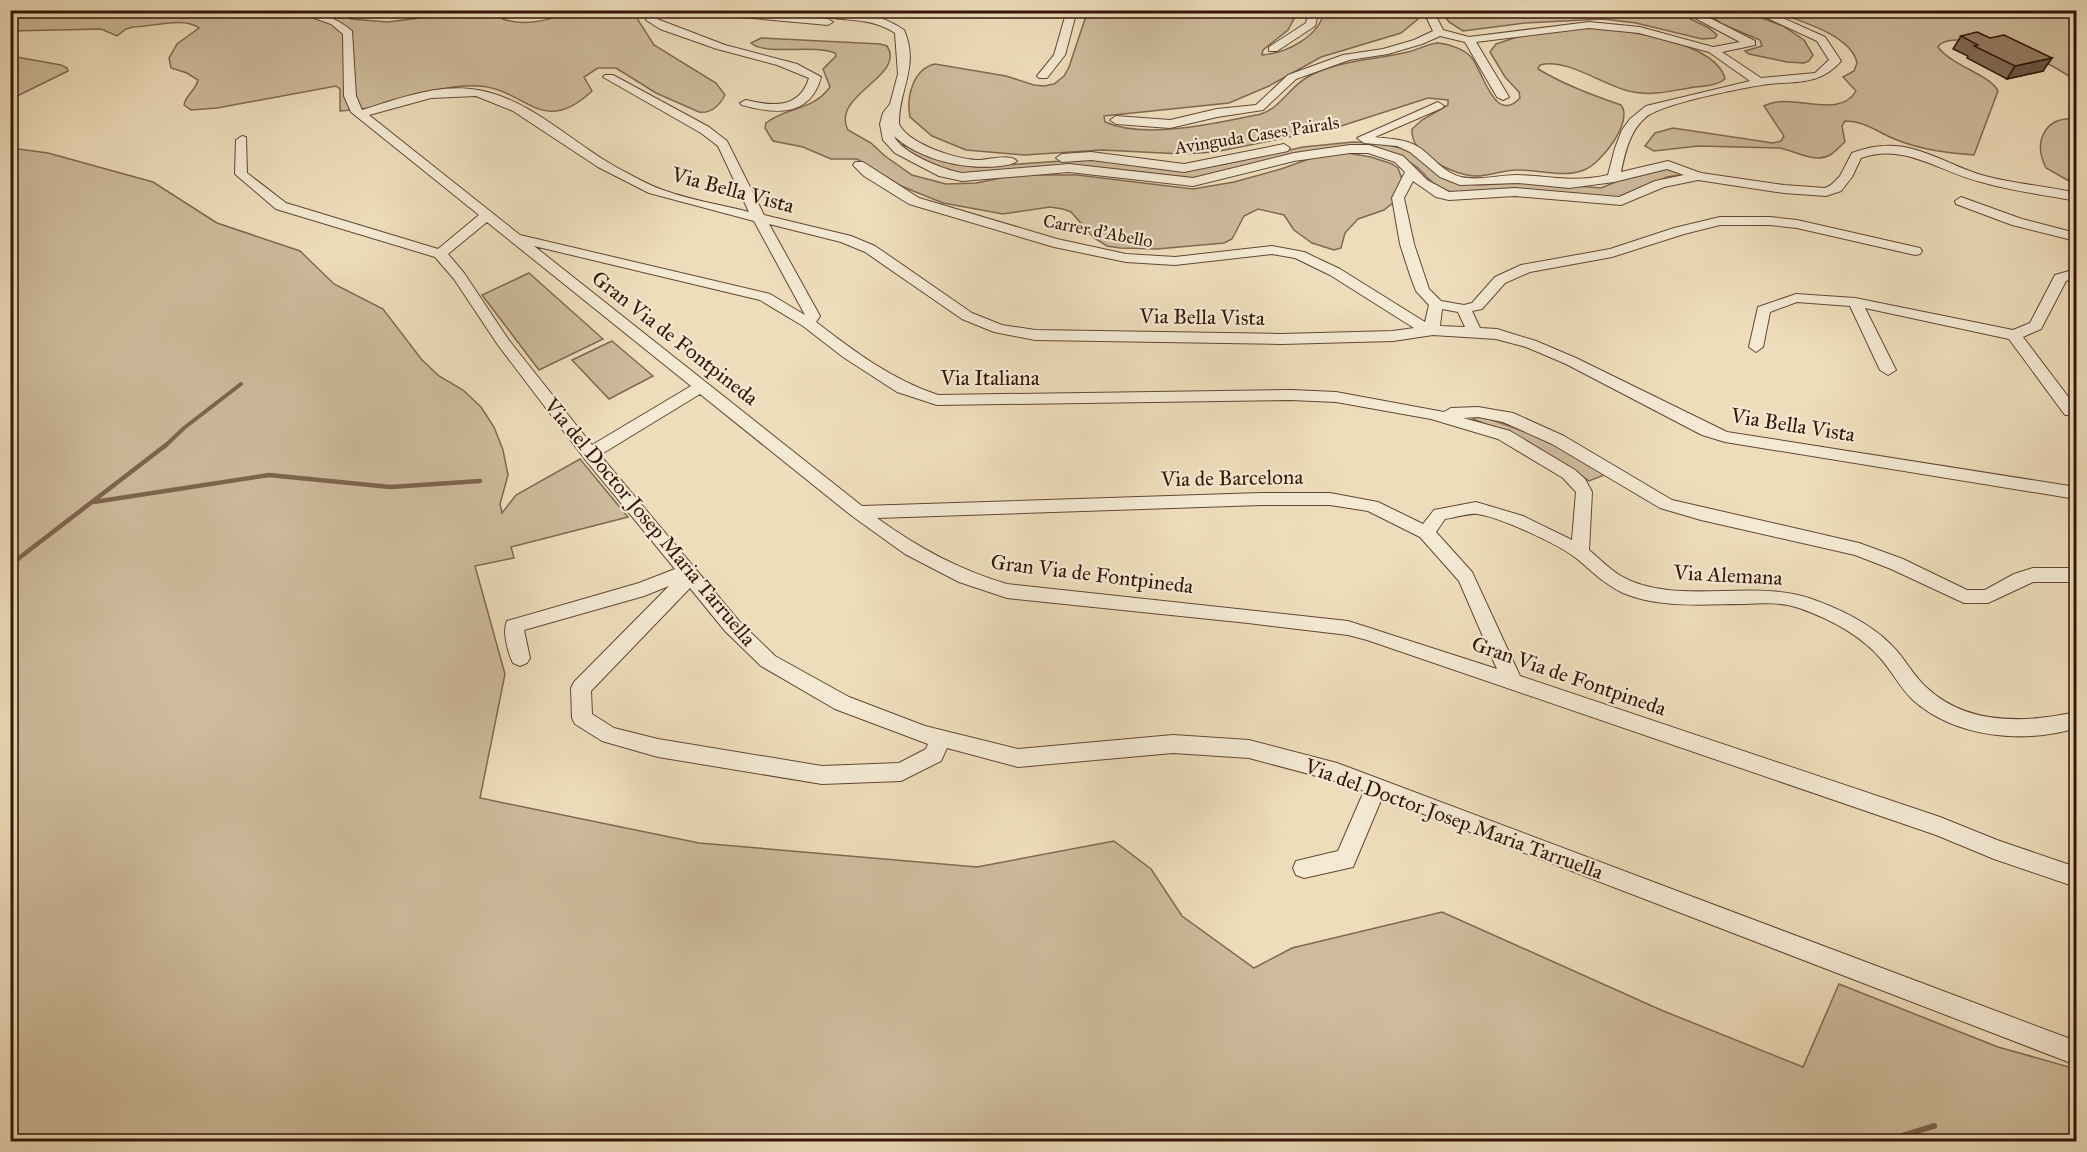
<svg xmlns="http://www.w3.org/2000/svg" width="2087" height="1152" font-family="'IM FELL Great Primer',serif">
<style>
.green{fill:#cebb9c;stroke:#816852;stroke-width:1.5}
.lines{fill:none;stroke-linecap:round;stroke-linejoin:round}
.stream-far2{stroke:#7e644e;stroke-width:4}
.stream-far1{stroke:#7e644e;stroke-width:4.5}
.stream{stroke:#7e644e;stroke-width:6}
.minor-casing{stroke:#624734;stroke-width:2}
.minor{fill:#f4e9d3;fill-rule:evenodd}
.wall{fill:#806c57;stroke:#341507;stroke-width:1.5}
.shaded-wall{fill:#685847;stroke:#341507;stroke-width:1.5}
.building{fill:#957d65;stroke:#341507;stroke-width:1.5}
.labels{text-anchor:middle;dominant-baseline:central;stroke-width:4.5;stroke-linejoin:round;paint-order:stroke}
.far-street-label{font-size:18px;fill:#341507;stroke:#f4e9d3}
.street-label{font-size:21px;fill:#341507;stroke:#f4e9d3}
</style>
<rect width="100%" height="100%" fill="#edb"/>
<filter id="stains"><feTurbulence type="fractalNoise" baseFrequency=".00333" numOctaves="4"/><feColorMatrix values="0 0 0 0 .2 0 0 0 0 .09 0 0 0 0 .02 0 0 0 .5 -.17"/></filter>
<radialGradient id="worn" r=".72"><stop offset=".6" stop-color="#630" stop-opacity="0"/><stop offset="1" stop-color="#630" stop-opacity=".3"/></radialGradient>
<g class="green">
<path d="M11,10h316l24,9 37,3 31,-4 14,-7 76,-1 -6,9c26,9 49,-1 73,-8 13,-4 46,0 61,0l1,9 16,25 62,38 9,12c-5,10 -14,19 -26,17l-43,-19 -40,-25h-18l-14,9 8,14c-50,47 -66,-2 -113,-5 -36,-2 -68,13 -103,21 -12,2 -24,3 -36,4v-22l-4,-3 -119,22 -26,2 -7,-5c1,-9 12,-15 14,-25l-11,-7 -16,-5 -2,-10 8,-14 22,-16c-15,-12 -47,-1 -66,-1l-7,2 -9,7 -16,-7 -90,2z"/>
<path d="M1088,10l210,1 -10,19 -25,20 -1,5c25,-2 58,-19 62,-44h89l5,8 -17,14 -80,24 -52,29 -40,17 -125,13 1,6c40,18 113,1 156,-8 19,-6 28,-26 45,-36 30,-18 69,-18 102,-26 10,-2 21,-9 30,-9 11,1 26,6 33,14 11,11 23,69 49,41l-1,-6 -14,-15 -15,-25 6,-8c17,-6 36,-12 54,-15 36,-6 165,6 175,50 -10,8 -24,7 -36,9 -18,3 -37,8 -56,4 -28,-5 -66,-35 -93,-27l-2,4c27,16 54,26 83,36 13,16 -20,59 -37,65 -20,8 -44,0 -65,0 -15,-1 -30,7 -45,6 -22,-2 -64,-21 -62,-47l10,-9 26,-15v-5l-20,-2 -90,29 -123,25 -33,2 -80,-4 -78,5 -58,-5 -34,-14 -22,-19c-4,-20 3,-48 25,-53l71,12 28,9 10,1 10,-2 10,-8 5,-9z"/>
<path d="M2042,10l34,6v65c-19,-14 -40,-24 -62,-33 -14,-5 -69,-15 -76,-1 14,19 51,27 60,44l-24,64c-26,-2 -52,-5 -77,-15 -19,-7 -31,-19 -52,-19l-3,5 3,16c-5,4 -10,10 -15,13 -15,9 -36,-5 -51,-7l-81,-2 -44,5 -9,-5 10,-13 18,-5 100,15 8,-2 3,-5 -20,-30c26,-15 75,15 92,-15l-13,-14 11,-6 3,-8c-6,-29 -60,-43 -85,-52z"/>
<polygon points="1441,11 1674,11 1709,28 1717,35 1715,38 1702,39 1636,23 1603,19 1525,23 1463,31 1449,22"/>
<polygon points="1705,11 1744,11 1783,26 1804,40 1813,55 1809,61 1804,63 1787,62 1749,54 1745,51 1762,46 1760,40 1722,24"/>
<path d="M761,38l119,6 7,2c20,30 -57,49 -39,84l23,13 14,13 27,19 34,9 30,-1 40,-8h61l116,14 41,-7 47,-13 39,-14 21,-3 30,5 21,7 6,4 4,11 -8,23 -10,8 -26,9 -13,14 -4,15 -7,2 -22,-7 -18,-13 -10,-15 -26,-6 -14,7 -12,23 -8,4 -67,6 -37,-1 -13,-2 -13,-8 -23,-26 -8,-3 -13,-2 -47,7 -60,-11 -42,-17 -44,-27h-26l-28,-12 -30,-6 -8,-13 1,-5c21,-17 46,-11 64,-36l-7,-18 13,-13 -1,-3c-23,-9 -70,3 -84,-10z"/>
<polygon points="11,56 61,65 67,68 68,71 11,99"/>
<path d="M2076,119v66l-30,-17c-13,-26 -2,-52 30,-49z"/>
<polygon points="1353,142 1378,143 1410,150 1458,183 1480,185 1526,182 1601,188 1618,181 1667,169 1680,172 1680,175 1667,177 1636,192 1615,198 1582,194 1507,189 1451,192 1438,188 1417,167 1403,158 1369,147 1194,178 1113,169 954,173 937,168 906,150 903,145 946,161 976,167 1089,159 1175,170 1220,165 1303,147"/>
<polygon points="11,148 48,153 153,182 217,223 300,251 334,284 383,309 422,360 439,376 463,390 481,407 494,427 503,450 508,475 500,504 502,513 516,495 580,459 628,517 511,547 514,558 475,566 505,674 480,798 699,843 977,867 1114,841 1151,869 1182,916 1254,968 1292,948 1442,912 1661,1010 1803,1067 1839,984 1998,1047 2076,1069 2076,1141 11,1141"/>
<polygon points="529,273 603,339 539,370 482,295"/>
<polygon points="612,341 653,376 609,399 572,360"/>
<polygon points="1478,415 1543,438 1607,474 1589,481 1522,439 1473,419"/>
</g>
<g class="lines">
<polyline class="stream-far2" points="164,447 184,428 241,384"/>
<g class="stream-far1">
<polyline points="94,502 269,475 390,487 480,481"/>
<polyline points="10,565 166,445"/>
</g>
<polyline class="stream" points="1882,1142 1934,1126"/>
<g class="minor-casing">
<g id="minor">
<path d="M292,10c23,0 42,6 60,21l4,65 6,14c36,-11 77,-27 116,-20 52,9 93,52 138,77 17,9 35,20 53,25 26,9 54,13 80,20l-31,-66 -17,-13 -98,-56 2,-2h8l96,52 18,14 37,74 87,21 24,10 97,67 30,12 33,5 246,4 112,-3 21,-3 -84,-53 -35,-17 -23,-4 -97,11 -49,-3 -72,-15 -145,-43 -45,-28 -11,-11 2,-3h8l56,36 138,41 69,15 49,3 97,-11 32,6 36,17 85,53 4,-17 -13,-14 -5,-13 -11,-34 -8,-46 13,-26 -10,-10 -27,-9h-18l-56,8 -101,25 -124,-14 -107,9 -23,-5 -44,-23 -12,-13 -3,-16 3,-11 7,-9 8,-30 -3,-41c-29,-20 -64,-8 -88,-23 33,0 69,0 97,20 16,37 -6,60 -5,94 9,20 57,35 78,36 11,0 32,-7 40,1 -5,4 -10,4 -17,5 -35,4 -80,-6 -106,-30 7,17 50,34 68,37l107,-9 124,14 101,-25 56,-8h19l34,11 24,24 22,12 66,-4 104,9 36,-16 29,-6 -17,-6 -53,13 -45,6 -51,-5 -58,2 -20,-8 -30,-25 -13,-6 -33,-3 -7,-5 81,-36 6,4 -2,2 -67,29c16,2 32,2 45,11 13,9 24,25 41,29 17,4 38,-2 56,-2 33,1 56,8 91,0l7,-27 7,-18 8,-11 16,-13 104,-25 -41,-29 -70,-19 -50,-5 -113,14 33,55 -6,3 -6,-3 -32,-55 -25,-6 -18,8 -34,10 -39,6 -53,19 -33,31 -46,7 -47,11 -54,-4 -6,-4 6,-4 54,4 47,-11 39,-4 32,-30 55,-20 40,-6 31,-9 19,-9 -10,-21h10l10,20 26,7 120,-15 51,5 73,20 27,-5 -60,-32h14l61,31v4l-33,7 39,26 54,-5 14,-13 -12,-19 -67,-31h15l60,27 16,24c-21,24 -43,20 -72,23 -23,3 -110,20 -124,34 -15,13 -20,34 -24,54l47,-11 33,12 83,12 41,3 6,-3 9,-9 12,-23c54,-21 83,8 133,23 30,8 61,10 91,17v8c-31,-6 -64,-10 -95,-19 -41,-10 -77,-40 -120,-24l-9,19 -11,14 -15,5 -42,-3 -86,-13 -34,7 -43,18 -106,-9 -66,4 -13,-3 -23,-16 -9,17 10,46 15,45 12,12 23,4 8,-2 23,-26 26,-12 89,-16 64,-21 46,-11h50l27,3 123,28 2,3 -2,3 -5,1 -118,-27 -27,-3h-50l-36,9 -72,23 -82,15 -25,11 -23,26 -10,2 8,17 17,1 39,12 40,17 151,74 349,55v12l-351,-57 -23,-7 -136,-71 -40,-17 -30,-8 -63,-4 -40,6 -112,3 -246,-4 -41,-8 -32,-13 -97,-67 -24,-10 -72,-18 51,92 -4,6c39,30 75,57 122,73l353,-5 45,2 108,20 7,-4 27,-1 35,6 51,23 108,64 187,43 44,16 64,31h18l29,-16 19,-6h43v14h-43l-45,21h-24l-73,-34 -36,-14 -154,-35 -41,-12 -108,-64 -49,-22 -25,-5 -15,1 47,13 65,39 10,9 7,13 -3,58c10,8 20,19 32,26 57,32 134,0 196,25 30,11 59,26 80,50 10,12 18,26 29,36 41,39 100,36 150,25v16c-51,16 -121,10 -163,-28 -12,-11 -20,-27 -31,-40 -21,-25 -52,-41 -83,-52 -18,-6 -36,-5 -54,-4 -40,0 -84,5 -122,-11 -19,-9 -31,-22 -47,-35 -18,-14 -76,-41 -99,-44 -10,-1 -22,4 -32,5l-9,13 36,40 48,104 420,141 57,23 79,27v20l-82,-28 -58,-24 -569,-195 -19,-5 -100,-12 -241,-25 -48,-16 -54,-28 -53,-38 -152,-122 -100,61 139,166 36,35 74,41 76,29 93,23 155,-14 76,5 88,23 739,278v24l-694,-267 -29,69 -49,11 -8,-3 -3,-7 3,-7 42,-10 26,-60 -29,-10 -86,-23 -76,-5 -155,14 -71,-19 -6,13 -40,20 -79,3 -164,-27 -56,-16 -27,-17 -3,-6 -1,-30 3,-6 95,-96 -25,10 -120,34 6,28 -3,5 -7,3 -7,-3c-5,-10 -11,-32 -6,-42l132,-38 36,-14 -91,-111 -86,-113 -44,-66 -19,-22 -159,-48 -41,-35 1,-34 6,-4 4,1 1,36 39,30 152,46 41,-34 -128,-103 -7,-16 -1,-62 -12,-10zM476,96l37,15 85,56 51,26 105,28 51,94 -35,-21 -250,-59 -151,-120 62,-17zM487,222l204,164 -99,59 -84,-106 -44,-66 -16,-19zM534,246l226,54 43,26 40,31 54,35 40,13 354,-5 45,2 95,17 67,20 65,39 13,14 -4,48 -49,-24 -47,-14 -42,8 -11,14 -45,-22 -48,-9h-69l-399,13zM1442,309l16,3 7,15 -25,-1zM1261,505h69l38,6 52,26 39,44 38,88 -149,-48 -341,-37c-48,-14 -90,-37 -130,-66zM690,588l35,43 36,35 74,43 93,35 -2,5 -27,14 -77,3 -164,-27 -44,-11 -22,-14 -1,-23z"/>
<path d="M668,10l-10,5 -1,4 68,26 72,19 24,13c-11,41 -47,37 -79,28l-2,-2 6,-3c25,6 53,10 63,-22l-32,-13 -60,-16 -57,-20 -14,-9 4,-9z"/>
<polygon points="693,10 737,10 828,19 833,22 828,25 698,13"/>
<polygon points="1067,10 1077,10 1065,55 1047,78 1039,78 1037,76 1054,55"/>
<polygon points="1309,10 1319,10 1315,26 1277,51 1269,51 1269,47 1306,23"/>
<polygon points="1284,144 1290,148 1288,151 1184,172 1091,160 1062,162 1056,158 1062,154 1091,152 1184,164"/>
<polygon points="1961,197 2022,219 2076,233 2076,241 2012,225 1956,204 1955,201"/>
<polygon points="2076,269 2076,277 2066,281 2041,329 2023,337 2076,407 2076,415 2065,415 2009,339 1865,308 1896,370 1888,375 1880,370 1850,306 1797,302 1770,312 1763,347 1756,352 1749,347 1758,307 1796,294 1855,298 2013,330 2030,323 2055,275"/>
</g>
</g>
<use href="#minor" class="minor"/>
</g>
<polygon class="wall" points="1961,36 1990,38 2043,71 2007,79 1967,58 1968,56 1953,49"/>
<polygon class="shaded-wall" points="2052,58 2043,71 2007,79 2015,66"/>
<polygon class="building" points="1977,32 1990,38 2004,35 2052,58 2015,66 1974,46 1978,45 1961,36"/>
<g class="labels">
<g class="far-street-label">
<text transform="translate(1257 135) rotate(-9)">Avinguda Cases Pairals</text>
<text transform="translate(1098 231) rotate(11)">Carrer d'Abello</text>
</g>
<g class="street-label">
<text transform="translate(733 190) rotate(15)">Via Bella Vista</text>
<text transform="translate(1202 317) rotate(1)">Via Bella Vista</text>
<text transform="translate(675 338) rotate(38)">Gran Via de Fontpineda</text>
<text x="990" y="378">Via Italiana</text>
<text transform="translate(1793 425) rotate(9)">Via Bella Vista</text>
<text transform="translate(1232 478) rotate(-1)">Via de Barcelona</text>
<text transform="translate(650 522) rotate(50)">Via del Doctor Josep Maria Tarruella</text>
<text transform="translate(1092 574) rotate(7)">Gran Via de Fontpineda</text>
<text transform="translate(1728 575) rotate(3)">Via Alemana</text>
<text transform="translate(1569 676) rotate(19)">Gran Via de Fontpineda</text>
<text transform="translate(1454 819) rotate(20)">Via del Doctor Josep Maria Tarruella</text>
</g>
</g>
<rect width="2087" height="1152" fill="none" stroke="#edb" stroke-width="36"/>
<rect x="12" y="12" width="2063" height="1128" fill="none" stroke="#341507" stroke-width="3"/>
<rect x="18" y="18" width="2051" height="1116" fill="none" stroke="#341507" stroke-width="1.5"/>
<rect width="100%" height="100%" filter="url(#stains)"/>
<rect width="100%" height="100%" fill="url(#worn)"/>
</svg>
